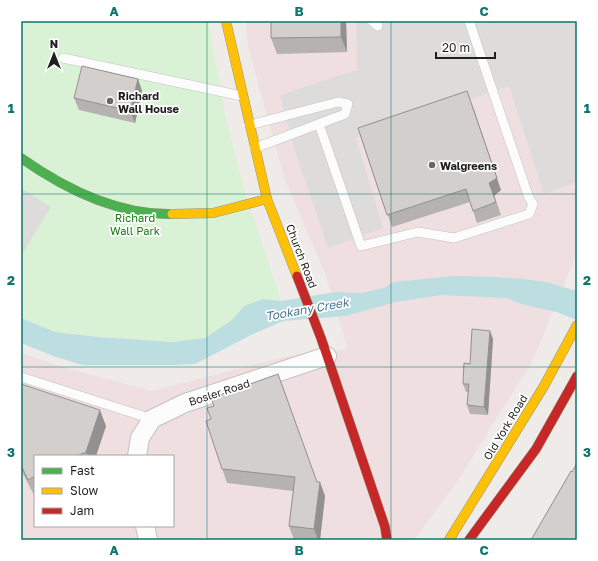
<svg xmlns="http://www.w3.org/2000/svg" width="598" height="561" font-family="'Golos Text',sans-serif">
<style>
.commercial{fill:#efdfe0;fill-rule:evenodd}
.park{fill:#d9f2d5}
.parking{fill:#dedcdb}
.water{fill:#bddee0}
.lines{fill:none;stroke-linecap:round;stroke-linejoin:round}
.lane-casing{stroke:#c3c2c0;stroke-width:10}
.street-casing{stroke:#c3c2c0;stroke-width:20}
.fast-casing{stroke:#989681;stroke-width:10}
.slow-casing{stroke:#989681;stroke-width:10}
.jam-casing{stroke:#989681;stroke-width:10}
.lane{stroke:#fcfcfc;stroke-width:9}
.street{stroke:#fcfcfc;stroke-width:18}
.fast{stroke:#4caf50;stroke-width:9}
.slow{stroke:#ffc107;stroke-width:9}
.jam{stroke:#c62828;stroke-width:9}
.wall{fill:#b5b2b0}
.shaded-wall{fill:#939190}
.building{fill:#d2cfcd;stroke:#939190}
.grid{fill:none;stroke:#0f766e;stroke-width:1;stroke-opacity:0.55}
.poi-dot{fill:#676665;stroke:#fff;stroke-width:1.5}
.labels{text-anchor:middle;dominant-baseline:central;stroke-width:3.5;stroke-linejoin:round;paint-order:stroke}
.poi-label{font-size:11px;font-weight:bold;fill:#1f1f1f;stroke:#fff;text-anchor:start}
.park-label{font-size:11px;fill:#167b0f;stroke:#fff}
.street-label{font-size:11px;fill:#1f1f1f;stroke:#fff}
.water-label{font-size:12px;font-style:italic;fill:#457995;stroke:#fff}
.neatline{fill:none;stroke:#0f766e;stroke-width:1.5}
.grid-label{font-size:13px;text-anchor:middle;font-weight:bold;fill:#0f766e}
</style>
<rect width="100%" height="100%" fill="#eeebe8"/>
<path class="commercial" d="M246,21h331v231l-43,106 -77,124 -43,58h-393v-187l38,13 93,25 140,-36 56,-6 -23,-76 -40,-93 -37,-133zM35,456h138v70h-138z"/>
<polygon class="park" points="21,21 208,21 225,115 244,189 281,301 263,299 244,306 232,320 205,339 172,342 98,337 55,332 21,318"/>
<g class="parking">
<polygon points="356,21 577,21 577,182 544,194 509,86 356,138 383,228 328,248 296,154 280,95 357,70"/>
<polygon points="21,188 51,207 21,256"/>
</g>
<path class="water" d="M454,276c28,0 56,1 84,5 13,1 26,7 39,10v29l-21,-8 -35,-8 -14,-6 -65,-3 -47,7 -49,14 -63,5 -32,14 -56,29 -21,1h-91l-27,-8 -35,-14v-25l34,14 43,5 74,5 33,-4 27,-18 12,-14 19,-7 18,2 54,-9 27,1 22,-5 9,-6z"/>
<g class="lines">
<g class="lane-casing">
<g id="lane">
<polyline points="372,21 378,26"/>
<polyline points="63,58 242,96"/>
<polyline points="319,124 361,246 418,232 454,238 529,214 533,204 529,198 469,21"/>
<polyline points="250,125 338,102 348,104 345,114 255,148"/>
<polyline points="21,377 152,419"/>
</g>
</g>
<g class="street-casing">
<g id="street">
<polyline points="137,456 140,438 152,419 185,403 327,356"/>
<polyline points="145,526 148,540"/>
</g>
</g>
<g class="fast-casing">
<path id="fast" d="M21,158c44,31 97,57 151,56"/>
</g>
<g class="slow-casing">
<g id="slow">
<polyline points="226,21 267,199 297,276"/>
<polyline points="172,214 213,213 267,199"/>
<polyline points="449,540 544,386 577,325"/>
</g>
</g>
<g class="jam-casing">
<g id="jam">
<polyline points="297,276 321,338 385,527 387,540"/>
<polyline points="469,540 536,449 577,376"/>
</g>
</g>
<use href="#lane" class="lane"/>
<use href="#street" class="street"/>
<use href="#fast" class="fast"/>
<use href="#slow" class="slow"/>
<use href="#jam" class="jam"/>
</g>
<g class="wall">
<polygon points="346,21 347,52 277,54 271,38"/>
<polygon points="487,21 493,21 488,23"/>
<polygon points="138,79 142,91 135,123 79,110 74,98"/>
<polygon points="358,128 501,190 494,195 501,215 477,223 470,202 392,227"/>
<polygon points="490,331 493,339 488,415 470,414 467,405 468,392 466,392 463,384 470,364"/>
<polygon points="21,384 106,426 96,456 35,456 35,495 34,495 21,470"/>
<polygon points="206,421 317,482 325,496 320,540 294,540 289,526 293,491 227,483"/>
</g>
<g class="shaded-wall">
<polygon points="341,21 346,21 347,52 341,37"/>
<polygon points="138,79 142,91 135,123 130,111"/>
<polygon points="472,104 501,190 494,196 489,183"/>
<polygon points="490,331 493,339 488,415 484,407"/>
<polygon points="100,410 106,426 96,456 88,456 86,452"/>
<polygon points="320,482 325,496 320,540 318,540 314,529"/>
</g>
<g class="building">
<polygon points="271,21 341,21 341,37 271,38"/>
<polygon points="82,66 138,79 130,111 74,98"/>
<polygon points="467,91 497,178 489,183 496,202 473,211 466,189 387,215 358,128"/>
<polygon points="472,329 490,331 484,407 467,405 469,384 463,384 464,363 470,364"/>
<polygon points="278,374 317,482 320,482 314,529 289,526 295,477 222,469 206,421 211,419 207,408 214,406 211,398"/>
<polygon points="21,384 100,410 86,452 77,456 35,456 35,476 28,480 21,465"/>
<polygon points="577,463 577,540 531,540 571,471 572,472"/>
</g>
<path class="grid" d="M207,21v519M391,21v519M21,194h556M21,367h556"/>
<g class="poi-dot">
<circle cx="110" cy="101" r="4"/>
<circle cx="432" cy="165" r="4"/>
</g>
<g class="labels">
<g class="poi-label">
<text x="118" y="95">Richard<tspan x="118" dy="13">Wall House</tspan></text>
<text x="440" y="165">Walgreens</text>
</g>
<g class="park-label">
<text x="135" y="217">Richard<tspan x="135" dy="13">Wall Park</tspan></text>
</g>
<g class="street-label">
<text transform="translate(302 256) rotate(69)">Church Road</text>
<text transform="translate(219 392) rotate(-18)">Bosler Road</text>
<text transform="translate(505 427) rotate(-59)">Old York Road</text>
</g>
<g class="water-label">
<text transform="translate(307 309) rotate(-10)">Tookany Creek</text>
</g>
</g>
<rect width="598" height="561" fill="none" stroke="#ffffff" stroke-width="44"/>
<rect x="34" y="455" width="140" height="72" fill="#ffffff" stroke="#a5a5a5"/>
<rect x="42" y="468" width="20" height="6" fill="#4caf50" stroke="#a5a5a5"/>
<text x="70" y="475" font-size="12" fill="#1f1f1f">Fast</text>
<rect x="42" y="488" width="20" height="6" fill="#ffc107" stroke="#a5a5a5"/>
<text x="70" y="495" font-size="12" fill="#1f1f1f">Slow</text>
<rect x="42" y="508" width="20" height="6" fill="#c62828" stroke="#a5a5a5"/>
<text x="70" y="515" font-size="12" fill="#1f1f1f">Jam</text>
<g transform="translate(54 54)" stroke="#ffffff" stroke-width="3" paint-order="stroke">
<path d="M0-3L7 15L0 10L-7 15Z" fill="#1f1f1f"/>
<text y="-6" font-size="11" font-weight="bold" text-anchor="middle" fill="#1f1f1f">N</text>
</g>
<path d="M436 52v6h59v-6" fill="none" stroke="#1f1f1f" stroke-width="2"/>
<text x="442" y="52" font-size="12" fill="#1f1f1f" stroke="#ffffff" stroke-width="3" paint-order="stroke">20 m</text>
<rect x="22" y="22" width="554" height="517" class="neatline"/>
<g class="grid-label">
<text x="114" y="16">A</text>
<text x="299" y="16">B</text>
<text x="484" y="16">C</text>
<text x="11" y="113">1</text>
<text x="587" y="113">1</text>
<text x="11" y="285">2</text>
<text x="587" y="285">2</text>
<text x="11" y="457">3</text>
<text x="587" y="457">3</text>
<text x="114" y="555">A</text>
<text x="299" y="555">B</text>
<text x="484" y="555">C</text>
</g>
</svg>
